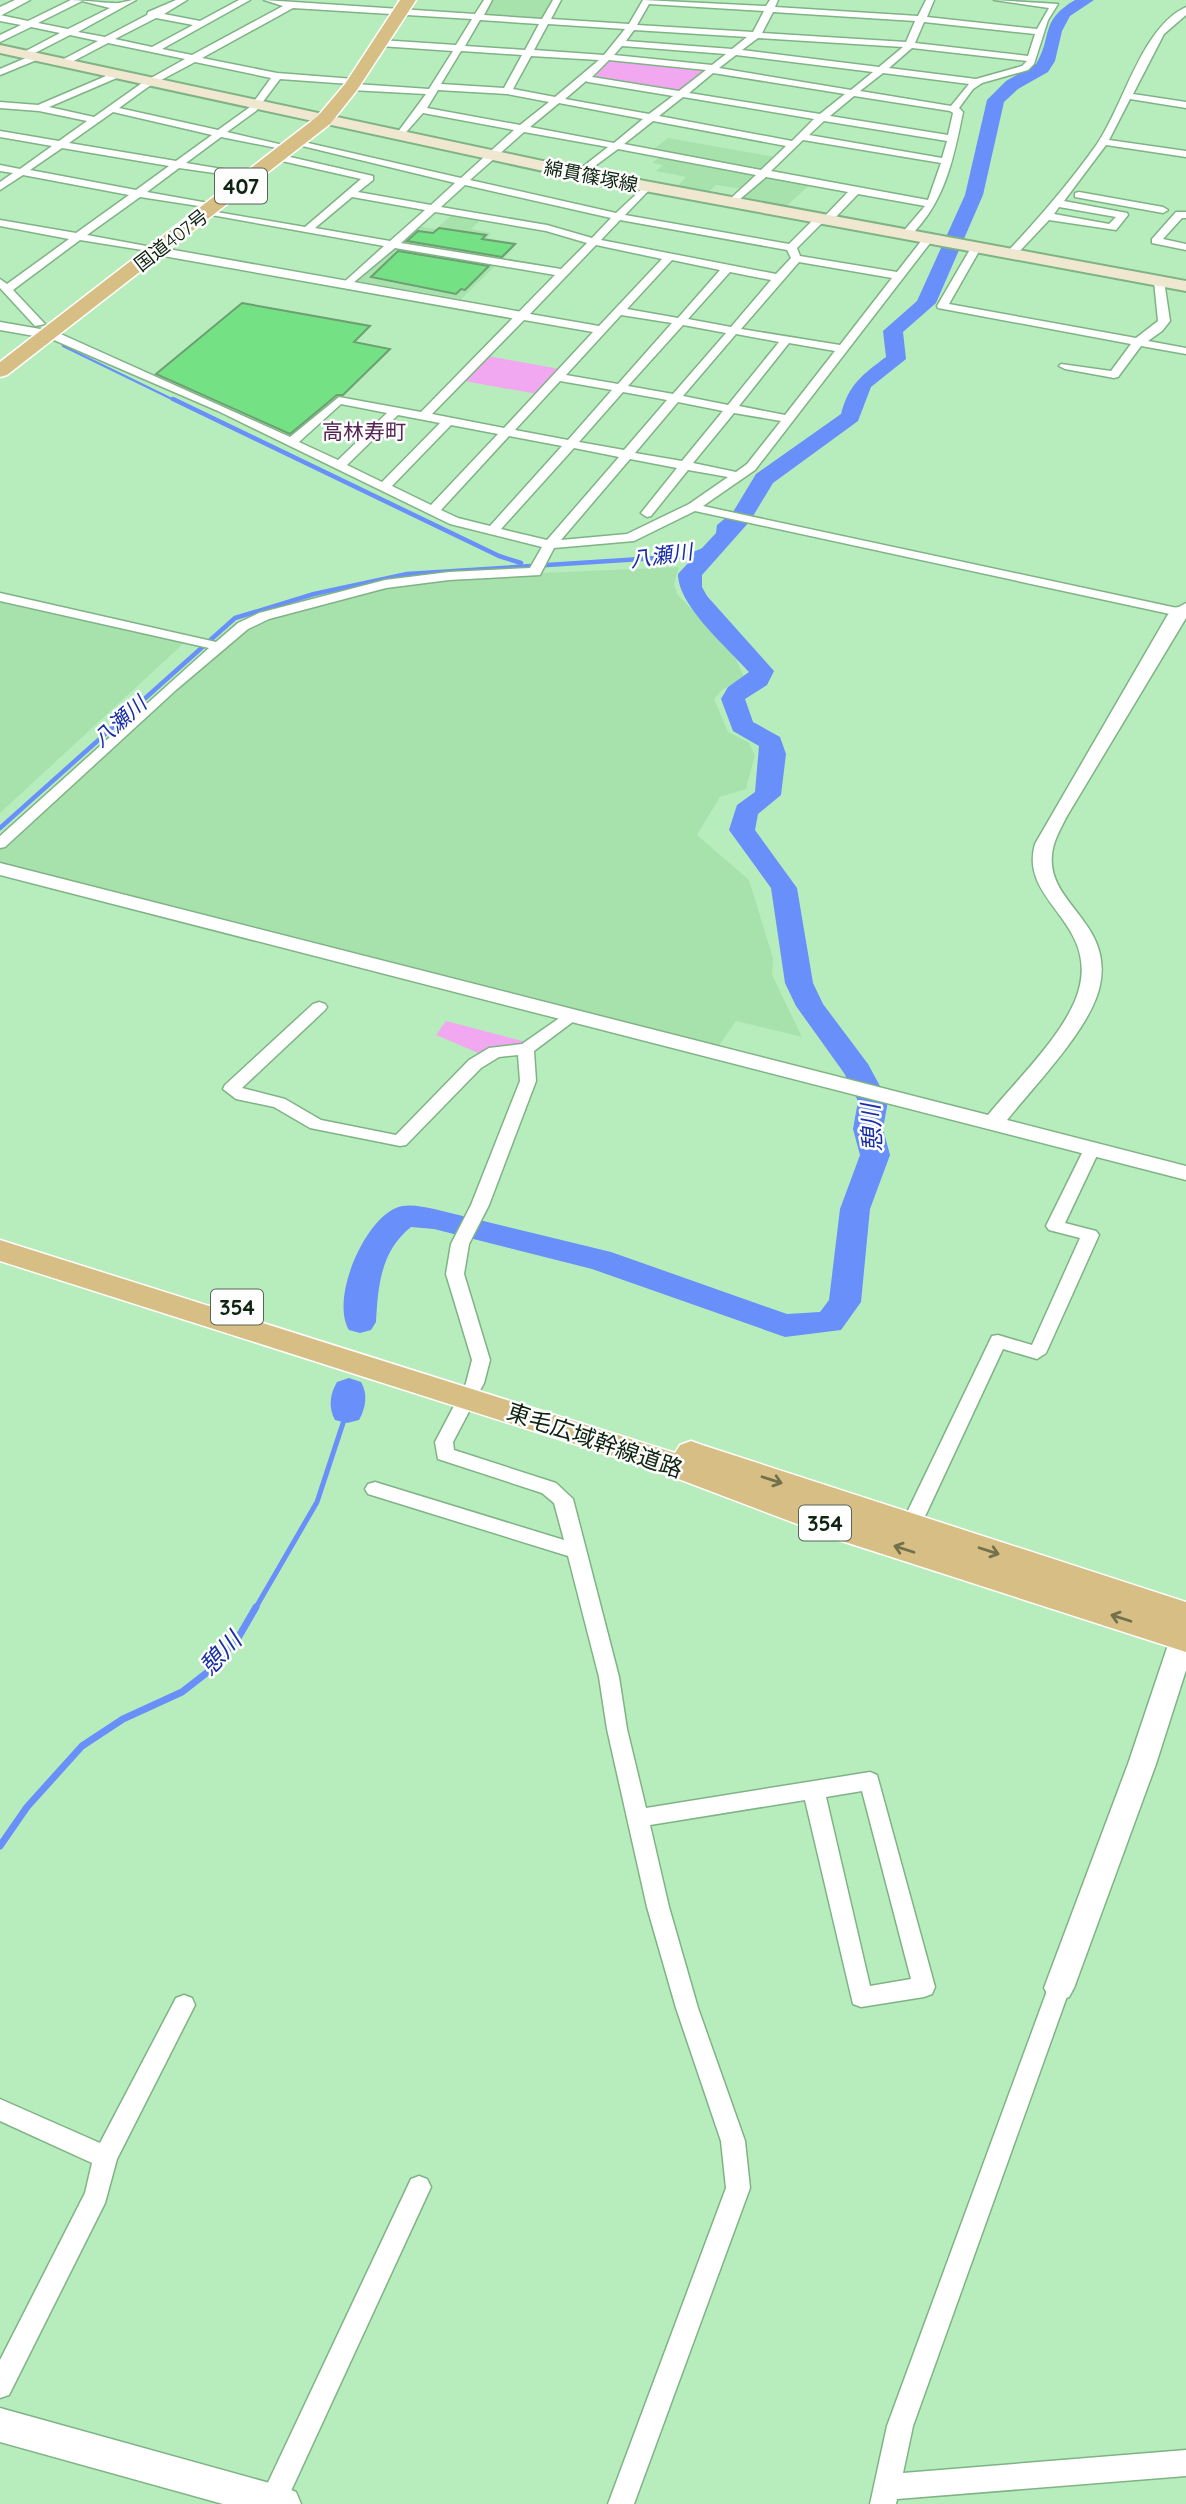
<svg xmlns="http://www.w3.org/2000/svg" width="1186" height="2504" font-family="Quicksand,'Noto Sans JP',sans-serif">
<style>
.built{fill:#a7e2ad}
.green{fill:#f2a8f1}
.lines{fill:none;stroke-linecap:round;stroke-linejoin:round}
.stream-far3{stroke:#688ffa;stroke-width:2.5}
.stream-far2{stroke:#688ffa;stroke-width:4.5}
.stream-far1{stroke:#688ffa;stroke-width:5}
.stream{stroke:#688ffa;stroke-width:7}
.river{fill:#688ffa;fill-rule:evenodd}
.building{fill:#73e184;stroke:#6c9f72;stroke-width:2}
.minor-casing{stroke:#7fb385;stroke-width:3}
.tertiary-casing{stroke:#7fb385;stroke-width:3}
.secondary-casing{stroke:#7fb385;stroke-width:4}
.trunk-casing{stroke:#fff;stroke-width:3}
.minor{fill:#fff;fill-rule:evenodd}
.tertiary{fill:#fff;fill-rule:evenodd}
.secondary{fill:#f0e7d1;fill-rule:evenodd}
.trunk{fill:#d7be84;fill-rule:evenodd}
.oneway{stroke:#73714b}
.labels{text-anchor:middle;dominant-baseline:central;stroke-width:5;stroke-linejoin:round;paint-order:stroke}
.far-street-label{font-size:19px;fill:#0f2412;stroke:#fdfefd}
.shield{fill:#fdfefd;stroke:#566558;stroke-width:2}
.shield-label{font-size:21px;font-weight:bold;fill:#0f2412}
.far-quarter-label{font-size:21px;fill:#542455;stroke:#fdfefd}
.far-water-label{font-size:21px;font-style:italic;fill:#192da8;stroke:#fdfefd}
.street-label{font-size:23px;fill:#0f2412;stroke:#fdfefd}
.water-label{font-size:24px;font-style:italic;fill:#192da8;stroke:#fdfefd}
</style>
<rect width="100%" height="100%" fill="#b7edbc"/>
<g class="built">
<polygon points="492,0 554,0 544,19 483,16"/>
<polygon points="668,138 775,157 760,172 651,151"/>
<polygon points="661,156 758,174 742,189 716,185 707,193 676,188 686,177 656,171 663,165 652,163"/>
<polygon points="766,176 811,184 785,207 741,199"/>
<polygon points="454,213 483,218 471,229 491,233 487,238 518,243 501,261 397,243 415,226 436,229"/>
<polygon points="394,247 497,264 461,299 357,281"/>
<polygon points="679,567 674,584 677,594 721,640 736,659 744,677 722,690 714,699 728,732 748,742 755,755 746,789 720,797 697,835 749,880 773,958 772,975 802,1037 736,1021 718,1047 0,865 0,848 237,634 266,618 363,591 472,576"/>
<polygon points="0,602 184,643 0,813"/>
</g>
<g class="green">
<polygon points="612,58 707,69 680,92 593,78"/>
<polygon points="487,356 560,369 537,394 464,381"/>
<polygon points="446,1021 534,1044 488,1057 436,1035"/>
</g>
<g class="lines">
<polyline class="stream-far3" points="63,346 176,401"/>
<g class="stream-far2">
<polyline points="173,399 499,556 521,563"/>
<polyline points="0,828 235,618 314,594 407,574 688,556 709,548 725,530"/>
</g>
<polyline class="stream-far1" points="255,1609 317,1502 347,1411"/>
<polyline class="stream" points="0,1846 27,1807 82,1746 123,1719 182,1692 209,1671 238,1638 256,1607"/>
<g class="river">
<path d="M1075,0h19l-24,16 -8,15 -7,30 -7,11 -30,17 -14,13 -21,93 -47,108 -33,29 3,27 -35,28 -13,34 -85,62 -23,38 -48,54v12l5,9 67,75 -7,14 -22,14 8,23 27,15 6,17 -5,41 -23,19 -3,16 42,58 16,95 10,21 45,60 20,37 -5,28 7,26 -20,54 -9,93 -20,28 -56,7 -193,-68 -158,-40 -23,-2c-30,24 -33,58 -35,95l-5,8 -11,3 -11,-3c-19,-31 15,-109 47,-122 12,-5 26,-1 38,1l177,43 176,62 33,-2 9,-12 11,-91 20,-54 -7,-26 5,-28 -14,-28 -48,-67 -11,-23 -14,-95 -42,-58 8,-25 18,-13 4,-46 -26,-15 -12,-32 7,-12 21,-15c-21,-24 -71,-66 -71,-98l38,-41 1,-8 16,-13 23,-38 85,-60c7,-29 22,-40 45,-57l-3,-26 34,-30 48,-106 22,-95 19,-19 30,-17c17,-28 3,-43 39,-64z"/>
<path d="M349,1378l12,4c7,12 5,25 -2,38l-12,3 -12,-3c-7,-13 -5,-26 2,-38z"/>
</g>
</g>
<g class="building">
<polygon points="439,228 486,235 482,239 515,244 502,257 407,241 418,231 433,233"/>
<polygon points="398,251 489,266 465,290 461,289 456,294 371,277"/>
<polygon points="242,303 370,326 354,342 390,349 343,395 337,395 290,434 156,374"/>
</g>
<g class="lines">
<g class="minor-casing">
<g id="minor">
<path d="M71,0c9,0 43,4 48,3 7,-1 10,-3 17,-3l-58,32 27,5 42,-22 1,-3 28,-12h11l-23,14 36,7 39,-21h11l-88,49 30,6 91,-49 -19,-6 211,14 9,-14h8l-8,15 58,4 11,-19h8l-10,19 78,5 14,-24 123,6 4,-6h8l-3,7 143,9 8,-16h8l-7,17 110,12 12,-21 -55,-8 64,4 -10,16 -14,44 -6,6 -46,13 -9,6 -14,19 4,4c-9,45 -18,90 -52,123l-9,-2 23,-27 -67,-12 -26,27h-8l-27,27 3,8 97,16 28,-36 9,2 -179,232 -52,36 474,102 9,-5v10l-7,3 -484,-105 -61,30 -80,7 -14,27 -91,5 -63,8 -117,31 -21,10 -72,61 -171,157 -5,1v-12l209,-188 -209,-47v-8l216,49 22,-19 21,-10 126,-33 64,-8 81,-4 12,-21 -92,-23 -232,-113 -178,-77 6,-3 17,4 227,102 49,-40 82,15 134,-137 -160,-27 -48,40 -4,-1v-4l41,-37 -184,-33 5,-3 100,17 56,-48 -88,-20 -1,-2 5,-3 96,22v4l-15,12 73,13 24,-22 -165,-40 5,-3 166,38 53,-48 -91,-17 -23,26 -5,-3 31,-42 -75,-4 -5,-3 4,-3 -70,-5 -24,32 -29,21 65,15v4l-71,-14 -35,26 66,11 5,3 -1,2 -77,-11 -32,24 67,12 5,3 -1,2 -78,-12 -53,38 70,13 5,3 -1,2 -81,-13 -67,50 32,34 -10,2 -35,-38v-9l7,5 62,-45 -69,-13v-6l76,13 53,-38 -106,-20 -23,15v-8l13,-9 -13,-2v-6l20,4 32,-23 -52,-9v-6l59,10 28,-20 -48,-10 -39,-3v-6l38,3 75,-32h6v4l-70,30 45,10 48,-34 43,-24 -77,-16 -42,22h-6v-4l38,-20 -28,-6 -41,21 7,-2 5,3 -2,2 -39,16v-6l28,-12h-6v-4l38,-20 -29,-6 -31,15v-7l21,-10 -21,-4v-6l28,6zM82,1l28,7 -42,21 -30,-6zM649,4l115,7 -11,21 -116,-7zM293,8l179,11 -16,26 -76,-5 -5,3 5,3 73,5 -24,38 -73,-5 3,-2 -5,-3 -77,-6 -75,-15zM773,12l142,9 -9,21 -144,-9zM156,18l37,7 -41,22 -37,-8zM480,20l59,4 -14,26 -60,-4zM924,22l111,12 -7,22 -113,-13zM548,24l77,5 -21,26 -70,-5zM634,30l113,7 -15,12 -106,-8zM758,38l145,9 -24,20 -137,-17zM622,46l104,8 -14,11 -98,-10zM912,48l115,13 -5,5 -46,13 -87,-11zM461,51l61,4 -18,33 -63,-4zM736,55l137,17 -22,18 -132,-22zM531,56l68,4 -44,37 -42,-8zM609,60l97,10 -27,21 -87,-14zM195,62l76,16 -21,29 -32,23 -99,-22 29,-21zM713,73l132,21 -25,20 -131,-21zM883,73l86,11 -18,22 -91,-15zM586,81l2,1 85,14 -24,18 -84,-15zM438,90l69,4 42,8 -29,23 -93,-17zM854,96l96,15 3,2 -5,22 -118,-19zM683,97l131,22 -22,22 -133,-25zM559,103l84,16 -29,24 -84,-16zM113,112l99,23 -36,26 -107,-18zM653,121l133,25 -25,24 -137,-26zM824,121l123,20 -5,17 -133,-23zM524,132l84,15 -32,25v4l4,1 38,-28 138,26 -27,25v4l4,1 33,-28 82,15 -23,24h-8l-28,28 -164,-29 27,-28 -5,-3 -31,29 -146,-33zM803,140l138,23 -13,37 -157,-29zM62,148l107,18 -33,24 -106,-20zM465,185l146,33 -19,20 -45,-13 -106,-18zM352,197l73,13 -35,31 -75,-13zM435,212l111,19 41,12 -26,26 -160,-26zM620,220l167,30 4,8 -15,16 -175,-34zM596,245l66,14 -63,67 -69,-12zM672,260l48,10 -42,48 -51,-9zM799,262l93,16 -52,67 -99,-16zM730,272l41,8 -40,47 -43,-8zM621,315l51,8 -54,61 -52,-9zM524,320l69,12 -89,96 -72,-14zM683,325l43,8 -53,61 -45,-8zM736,334l43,8 -51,63 -45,-9zM789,343l46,8 -50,64 -46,-9zM560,381l52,9 -44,50 -53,-10zM623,392l44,8 -43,50 -45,-8zM678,402l45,9 -41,50 -47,-8zM341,404l46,9 -49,47 -39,-18zM734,413l47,8 -34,43 -11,8 -43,-9zM398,415l42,8 -58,59 -35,-17zM451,425l47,9 -67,71 -39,-19zM509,436l53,10 -72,80 -32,-8 -17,-8zM574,448l45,9 -72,83 -46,-11zM630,459l47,9 -36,45 6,4 4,-1 37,-46 40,7 -39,27 -62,30 -66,6z"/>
<path d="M1186,7v8l-22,19 -31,60 53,8v6l-56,-9 -21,41 77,11v6l-80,-12 -42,56 63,12 1,2 -12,15 -67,-10 -33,35h-8v-4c32,-34 62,-69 89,-107 27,-39 44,-116 89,-137zM1059,207l57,10 -7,7 -55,-10z"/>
<polygon points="1079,192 1163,207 1168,210 1163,213 1075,197 1075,193"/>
<polygon points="1176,212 1186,212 1186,218 1182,218 1163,239 1186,244 1186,250 1152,243 1152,239"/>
<polygon points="977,243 982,246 949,304 1136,338 1158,321 1154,281 1159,278 1164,281 1170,321 1162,331 1148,341 1186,348 1186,354 1141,346 1118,377 1114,378 1065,369 1059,366 1061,364 1111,371 1131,344 938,308 937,306 972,246"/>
<path d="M319,1002l6,2 2,3 -2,3 -83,78 43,11 36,21 75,15 73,-75 20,-12 33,-4 46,-32 6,-2 8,5 -48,36 2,30 -47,124 -20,39 -5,30 26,86 -6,23 -31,59 1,8 102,33 17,16 46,178 8,52 19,79 224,-36 7,3 58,212 -3,7 -8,3 -63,10 -8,-3 -48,-204 -155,25 19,82 29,101 47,133 5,47 -116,316h-26l118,-316 -5,-47 -45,-133 -29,-101 -40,-178 -8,-52 -31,-121 -200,-62 -3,-5 3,-5 7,-2 189,58 -10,-37 -12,-10 -104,-34 -3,-17 31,-59 6,-23 -26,-86 5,-30 20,-39 49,-124 -2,-26 -19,2 -18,11 -75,77 -6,1 -90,-18 -36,-21 -38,-8 -13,-10 2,-4 88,-81zM862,1791l49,188 -41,7 -44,-189z"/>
<polygon points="1092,1144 1100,1149 1065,1223 1096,1231 1099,1235 1046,1353 1037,1359 1003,1349 921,1525 918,1530 904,1530 901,1525 992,1336 998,1335 1032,1345 1080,1238 1049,1230 1046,1226 1084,1149"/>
<polygon points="1059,1978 1067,1981 1070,1988 913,2426 903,2473 1186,2450 1186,2476 897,2499 896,2504 870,2504 887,2426 1048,1988 1051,1981"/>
<polygon points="184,1995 192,1998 195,2005 117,2159 105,2203 9,2395 0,2398 0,2360 85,2193 92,2163 0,2121 0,2099 100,2143 176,1998"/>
<polygon points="419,2176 427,2179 431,2187 285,2504 262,2504 260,2500 264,2491 411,2179"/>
</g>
</g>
<g class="tertiary-casing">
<g id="tertiary">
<polygon points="15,0 30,0 0,16 0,7"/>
<polygon points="157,247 522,312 529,316 522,320 152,254 150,251"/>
<polygon points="0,322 46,330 53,334 46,338 0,330"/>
<path d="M1179,607l7,1v10l-119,198c-6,12 -14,25 -15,39 -5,49 61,67 48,130 -8,42 -66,101 -93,135l179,46v14l-1186,-305v-12l988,252c28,-35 83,-86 92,-130 14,-65 -61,-85 -45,-141l132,-228 6,-8z"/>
<polygon points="1186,1620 1186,1670 1156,1764 1074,1988 1069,1997 1059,2001 1049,1997 1044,1988 1128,1764 1173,1630 1177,1623"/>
<polygon points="0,2408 284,2487 296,2492 301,2504 223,2504 0,2442"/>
</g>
</g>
<g class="secondary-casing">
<polygon id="secondary" points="0,45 580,169 1186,281 1186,291 580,179 0,53"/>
</g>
<g class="trunk-casing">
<g id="trunk">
<polygon points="400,0 416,0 357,90 330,124 7,375 0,377 0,362 318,116 345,84"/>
<polygon points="0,1240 675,1453 680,1445 691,1441 702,1445 1186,1602 1186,1652 842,1541 647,1467 0,1261"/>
</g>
</g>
<use href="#minor" class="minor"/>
<use href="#tertiary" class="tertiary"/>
<use href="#secondary" class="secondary"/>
<use href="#trunk" class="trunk"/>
</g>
<defs><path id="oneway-shaft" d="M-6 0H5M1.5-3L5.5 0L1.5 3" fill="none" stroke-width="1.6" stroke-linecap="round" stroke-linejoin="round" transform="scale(1.75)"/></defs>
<g class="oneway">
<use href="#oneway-shaft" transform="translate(772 1480) rotate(18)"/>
<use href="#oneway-shaft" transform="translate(904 1549) rotate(-162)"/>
<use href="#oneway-shaft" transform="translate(989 1551) rotate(18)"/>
<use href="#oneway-shaft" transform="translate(1121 1618) rotate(-162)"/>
</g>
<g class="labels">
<g class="far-street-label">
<text transform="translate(591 176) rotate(11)">綿貫篠塚線</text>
<text transform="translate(171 240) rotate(-38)">国道407号</text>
</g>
<g class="shield">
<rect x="215" y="168.5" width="52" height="35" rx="5"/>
<rect x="211" y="1289.5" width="52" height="35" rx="5"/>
<rect x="799" y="1505.5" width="52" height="35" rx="5"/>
</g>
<g class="shield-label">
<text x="241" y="186">407</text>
<text x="237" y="1307">354</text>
<text x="825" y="1523">354</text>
</g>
<g class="far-quarter-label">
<text x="364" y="431">高林寿町</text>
</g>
<g class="far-water-label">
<text transform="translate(661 555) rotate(-8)">八瀬川</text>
<text transform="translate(119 721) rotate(-42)">八瀬川</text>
</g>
<g class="street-label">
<text transform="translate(595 1440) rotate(19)">東毛広域幹線道路</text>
</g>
<g class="water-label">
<text transform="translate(871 1128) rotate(-93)">憩川</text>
<text transform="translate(220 1653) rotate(-47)">憩川</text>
</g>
</g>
</svg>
